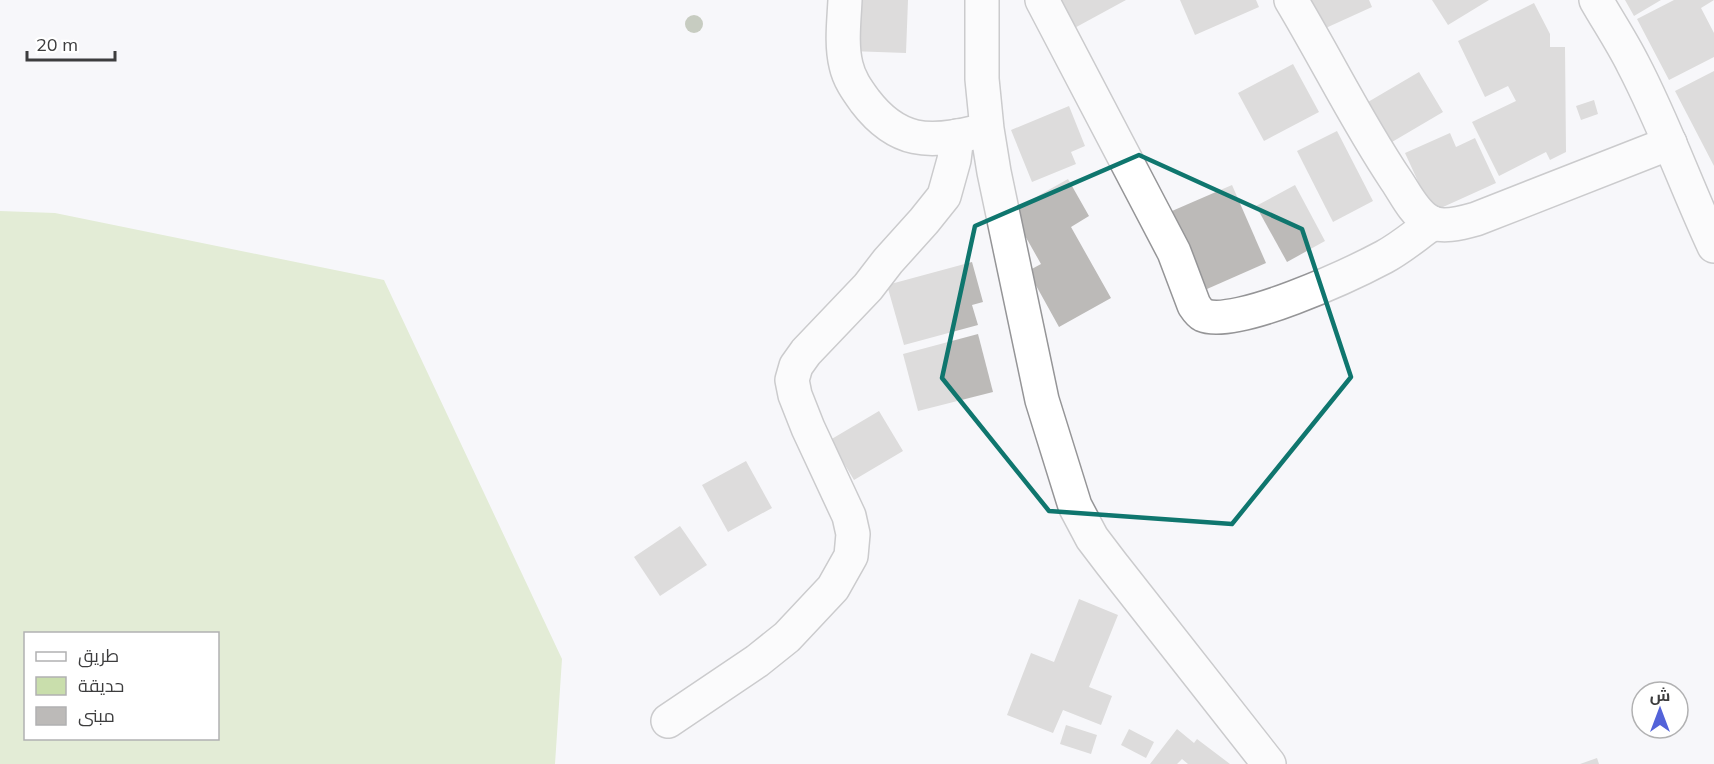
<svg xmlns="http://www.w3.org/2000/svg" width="1714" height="764" font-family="Mulish,Cairo,sans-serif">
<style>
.green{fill:#c9deac;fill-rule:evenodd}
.building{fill:#bcbab8}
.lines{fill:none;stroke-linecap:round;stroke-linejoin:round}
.minor-casing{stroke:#959597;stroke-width:36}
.minor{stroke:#fff;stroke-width:33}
.tree{fill:#8d977c}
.marked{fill:none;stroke:#0f766e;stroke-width:4.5;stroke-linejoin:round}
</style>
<rect width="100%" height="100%" fill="#f7f7fa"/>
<path class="green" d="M0,211l55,2 329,67 178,379 -7,105h-555zM26,634h192v104h-192z"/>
<g class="building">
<polygon points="852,0 908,0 906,53 850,51"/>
<polygon points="1052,0 1126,0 1069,31"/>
<polygon points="1180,0 1256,0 1259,7 1195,35"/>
<polygon points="1302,0 1369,0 1372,7 1317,32"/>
<polygon points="1432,0 1489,0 1448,25"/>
<polygon points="1625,0 1661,0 1634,16"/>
<polygon points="1674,0 1714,0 1701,8 1714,33 1714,57 1669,80 1637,19"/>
<polygon points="1534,3 1550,34 1550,47 1565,47 1566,152 1550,160 1546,152 1499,176 1472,122 1516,101 1508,86 1485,97 1458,41"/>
<polygon points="1293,64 1319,112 1264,141 1238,93"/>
<polygon points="1714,71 1714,166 1675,91"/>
<polygon points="1419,72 1443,112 1392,142 1368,102"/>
<polygon points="1594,100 1598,114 1581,120 1576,106"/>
<polygon points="1069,106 1085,146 1071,152 1076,164 1032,182 1011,130"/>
<polygon points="1337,131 1373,201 1333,222 1297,151"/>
<polygon points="1450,133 1456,147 1475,138 1496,183 1432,212 1405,153"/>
<polygon points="1068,179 1089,216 1071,227 1111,298 1059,327 1028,271 1041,264 1011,211"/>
<polygon points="1232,185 1266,263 1207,289 1172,211"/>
<polygon points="1295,185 1325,241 1287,262 1256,206"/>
<polygon points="972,262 983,302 972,305 978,325 904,345 887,285"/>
<polygon points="978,334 993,392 918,411 903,354"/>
<polygon points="879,411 903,451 854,480 830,440"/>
<polygon points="746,461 772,508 728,532 702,485"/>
<polygon points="680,526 707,565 660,596 634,557"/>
<polygon points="1079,599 1118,615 1089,687 1112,696 1101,725 1063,710 1053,733 1007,715 1031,653 1054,662"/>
<polygon points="1066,725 1097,735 1091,754 1060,744"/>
<polygon points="1129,729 1154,742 1146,758 1121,745"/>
<polygon points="1177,729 1194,743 1197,739 1230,764 1188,764 1182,759 1177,764 1150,764"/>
<polygon points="1597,758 1599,764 1580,764"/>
</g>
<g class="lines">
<g class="minor-casing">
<g id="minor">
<path d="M845,0c-1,21 -4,45 1,65 3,14 11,25 19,36 32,42 64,43 112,31"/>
<polyline points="982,0 982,79 987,129 994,172 1042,400 1075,506 1092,538 1111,563 1269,764"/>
<path d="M1042,0l132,252 20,53c2,3 5,8 9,10 32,14 149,-41 181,-58 17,-9 33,-23 49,-34"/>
<path d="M1291,0c36,60 66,122 105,180 9,13 17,31 31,40 12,9 35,3 49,-1l194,-76"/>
<path d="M1596,0c12,21 26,42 37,64 31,59 53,122 81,182"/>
<polyline points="668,721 757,661 787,637 833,588 851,556 853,534 849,516 808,428 795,395 792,380 796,366 806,352 868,287 888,261 924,221 944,196 954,160 957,136"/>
</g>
</g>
<use href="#minor" class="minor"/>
</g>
<circle class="tree" cx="694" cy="24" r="9"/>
<path d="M0 0H1714V764H0ZM1139,155l163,74 49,148 -119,147 -183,-13 -107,-133 33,-152z" fill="#f7f7fa" fill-opacity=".55" fill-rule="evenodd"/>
<path class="marked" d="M1139,155l163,74 49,148 -119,147 -183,-13 -107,-133 33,-152z"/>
<rect x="24" y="632" width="195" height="108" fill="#ffffff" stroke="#b1b1b2" stroke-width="1.5"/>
<rect x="36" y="652" width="30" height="9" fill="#ffffff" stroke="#b1b1b2" stroke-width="1.5"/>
<text x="78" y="662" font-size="18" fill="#3d3d3e">طريق</text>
<rect x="36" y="677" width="30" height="18" fill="#c9deac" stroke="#b1b1b2" stroke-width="1.5"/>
<text x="78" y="692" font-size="18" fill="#3d3d3e">حديقة</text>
<rect x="36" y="707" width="30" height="18" fill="#bcbab8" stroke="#b1b1b2" stroke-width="1.5"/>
<text x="78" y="722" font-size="18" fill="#3d3d3e">مبنى</text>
<g transform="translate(1660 710)"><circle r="28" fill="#ffffff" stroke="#b1b1b2" stroke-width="1.5"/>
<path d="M0-4.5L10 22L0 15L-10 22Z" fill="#5363d9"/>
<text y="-9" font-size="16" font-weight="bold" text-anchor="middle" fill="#3d3d3e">ش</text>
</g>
<path d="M27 51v9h88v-9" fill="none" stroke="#3d3d3e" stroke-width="3"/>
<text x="36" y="51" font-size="18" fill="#3d3d3e" stroke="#ffffff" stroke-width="4.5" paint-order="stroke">20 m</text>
</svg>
